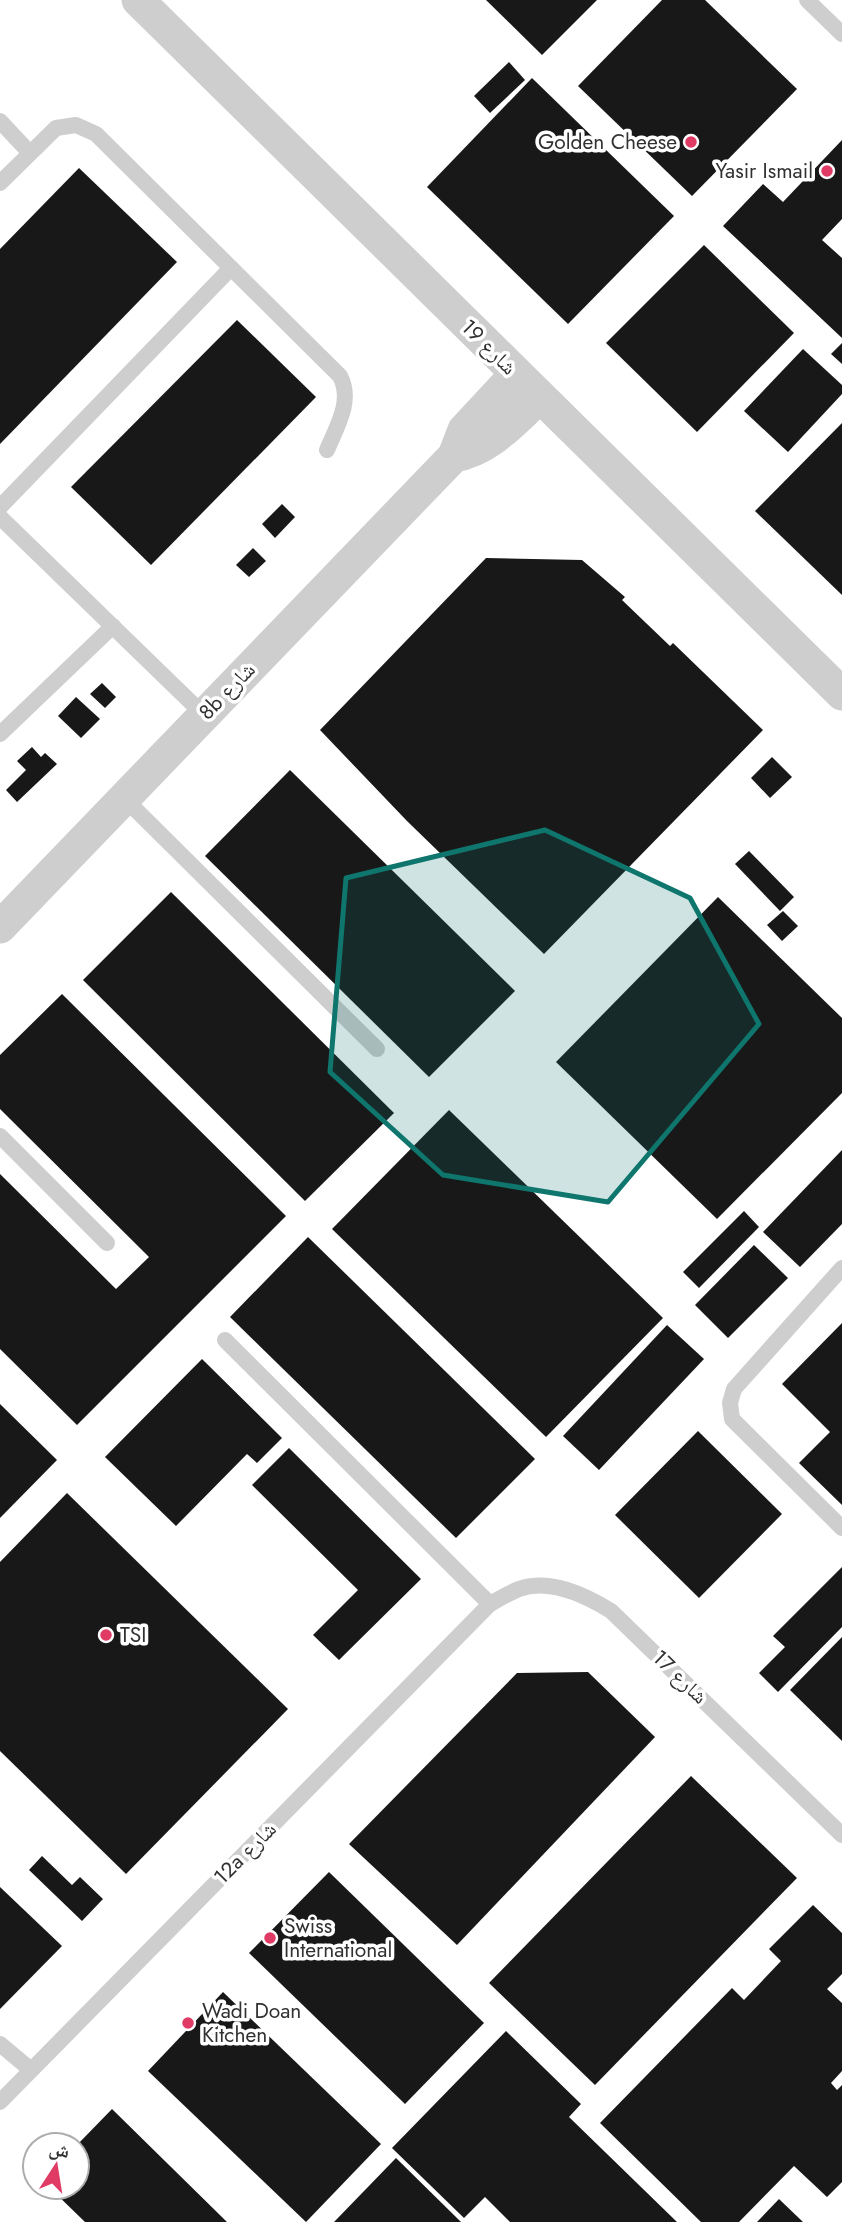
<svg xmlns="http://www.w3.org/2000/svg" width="842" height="2222" font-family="Jost,'Noto Naskh Arabic',sans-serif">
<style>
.building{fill:#181818}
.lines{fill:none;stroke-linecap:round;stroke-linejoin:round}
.lane{stroke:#cecece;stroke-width:16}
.street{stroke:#cecece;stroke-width:33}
.marked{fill:#0f766e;fill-opacity:0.2;stroke:#0f766e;stroke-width:5;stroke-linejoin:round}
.poi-dot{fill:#df3b65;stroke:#fff;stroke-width:2.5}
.labels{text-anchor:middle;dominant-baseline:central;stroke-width:7;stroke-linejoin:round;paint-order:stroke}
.poi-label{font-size:21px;fill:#313131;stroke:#fff;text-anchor:start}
.street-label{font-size:21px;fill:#313131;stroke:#fff}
</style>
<rect width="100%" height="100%" fill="#fff"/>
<g class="building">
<polygon points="486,0 597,0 542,55"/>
<polygon points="662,0 705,0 797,89 692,196 578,86"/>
<polygon points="509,62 525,80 490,113 474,96"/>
<polygon points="532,78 674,216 568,324 427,187"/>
<polygon points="842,140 842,219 822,240 842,258 842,338 723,226 763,184 783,202"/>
<polygon points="79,168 177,262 0,444 0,249"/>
<polygon points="704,245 794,333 697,432 606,343"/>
<polygon points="237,320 316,397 151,565 71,487"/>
<polygon points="842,343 842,364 831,354"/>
<polygon points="803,349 842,385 842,394 788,452 744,411"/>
<polygon points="842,423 842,595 755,511"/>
<polygon points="282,504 295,517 275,538 262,524"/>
<polygon points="253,548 266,561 249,577 236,565"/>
<polygon points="486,558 582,560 625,597 622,600 670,646 673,643 763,730 544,954 407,821 320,730"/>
<polygon points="102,683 116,697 105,708 90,694"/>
<polygon points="76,697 100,719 81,738 58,716"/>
<polygon points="32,747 41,757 45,753 57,764 17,802 6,790 26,770 17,761"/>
<polygon points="772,757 792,777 770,798 751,778"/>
<polygon points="290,770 515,991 429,1077 205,856"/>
<polygon points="749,851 794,897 780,911 735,864"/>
<polygon points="171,892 394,1113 305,1201 83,980"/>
<polygon points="718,897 842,1018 842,1093 717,1219 556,1062"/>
<polygon points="783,911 798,926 782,941 767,925"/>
<polygon points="62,994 286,1216 77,1425 0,1349 0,1174 116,1289 149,1257 0,1109 0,1055"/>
<polygon points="449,1110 663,1318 546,1437 332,1229"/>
<polygon points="842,1150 842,1224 800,1267 763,1232"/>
<polygon points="744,1211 759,1227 699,1288 683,1272"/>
<polygon points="308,1237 535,1459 456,1538 230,1317"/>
<polygon points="754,1245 788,1278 728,1338 695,1305"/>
<polygon points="842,1323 842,1505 799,1463 830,1432 782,1384"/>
<polygon points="667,1325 704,1359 599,1470 563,1436"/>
<polygon points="202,1359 282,1438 257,1463 247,1454 176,1526 105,1457"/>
<polygon points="0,1404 57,1460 0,1518"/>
<polygon points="698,1431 782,1514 699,1598 615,1515"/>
<polygon points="289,1448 421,1579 339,1660 313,1635 358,1590 252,1485"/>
<polygon points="67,1493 288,1709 126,1874 0,1751 0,1562"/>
<polygon points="842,1567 842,1627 778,1692 759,1673 785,1647 773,1636"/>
<polygon points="842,1637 842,1741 790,1690"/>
<polygon points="588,1672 655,1737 457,1945 349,1844 517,1673"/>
<polygon points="691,1776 797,1878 595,2085 489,1983"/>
<polygon points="42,1856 72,1885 80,1877 103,1899 82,1921 29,1870"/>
<polygon points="329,1872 484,2023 405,2104 249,1953"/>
<polygon points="0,1887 62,1946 0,2009"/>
<polygon points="813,1905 842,1933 842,1974 827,1989 842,2003 842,2071 831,2083 837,2090 842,2085 842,2182 827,2197 794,2166 739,2222 701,2222 600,2123 732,1988 744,2000 781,1961 769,1949"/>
<polygon points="223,1992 381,2144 306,2222 148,2071"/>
<polygon points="506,2031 581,2104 569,2117 677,2222 510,2222 485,2197 464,2218 392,2148"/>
<polygon points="112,2109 227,2222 85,2222 49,2187 77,2187 77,2145"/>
<polygon points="396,2158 461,2222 334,2222"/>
<polygon points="779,2199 803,2222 757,2222"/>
</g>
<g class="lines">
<g class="lane">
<polyline points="807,0 842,34"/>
<polyline points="0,121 30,153"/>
<path d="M0,183l56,-55 20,-3 20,9 244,242c13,25 -3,50 -13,74"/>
<polyline points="0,507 231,268"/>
<polyline points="0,517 204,715"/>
<polyline points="0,734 113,626"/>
<polyline points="124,798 377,1049"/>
<polyline points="0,1136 107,1243"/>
<polyline points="842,1268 734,1389 730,1403 732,1419 842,1528"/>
<polyline points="225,1340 490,1604"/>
<polyline points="0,2044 31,2070"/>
<path d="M0,2102l490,-498c9,-5 19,-11 29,-15 31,-11 66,6 92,22l231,224"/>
</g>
<g class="street">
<polyline points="138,0 842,694"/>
<path d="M454,456c36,-6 60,-36 86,-59"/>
<polyline points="0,927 454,456 464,430 516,374"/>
</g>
</g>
<path class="marked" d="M545,830l145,68 69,126 -151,178 -165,-27 -113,-103 16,-194z"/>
<g class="poi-dot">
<circle cx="691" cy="142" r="7"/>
<circle cx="827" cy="171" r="7"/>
<circle cx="106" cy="1635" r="7"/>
<circle cx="270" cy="1938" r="7"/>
<circle cx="188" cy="2023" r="7"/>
</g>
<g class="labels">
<g class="poi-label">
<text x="677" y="142" text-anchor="end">Golden Cheese</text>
<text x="813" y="171" text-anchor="end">Yasir Ismail</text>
<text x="120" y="1635">TSI</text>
<text x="284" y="1926">Swiss<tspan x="284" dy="24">International</tspan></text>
<text x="202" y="2011">Wadi Doan<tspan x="202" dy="24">Kitchen</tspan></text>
</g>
<g class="street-label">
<text transform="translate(489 347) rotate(45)">شارع 19</text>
<text transform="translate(227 691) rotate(-46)">8b شارع</text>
<text transform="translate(680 1677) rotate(44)">شارع 17</text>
<text transform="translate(245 1853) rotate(-45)">12a شارع</text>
</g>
</g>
<g transform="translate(56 2166) rotate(12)"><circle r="33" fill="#ffffff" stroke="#adadad" stroke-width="2"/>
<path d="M0-5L12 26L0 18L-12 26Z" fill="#df3b65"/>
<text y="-10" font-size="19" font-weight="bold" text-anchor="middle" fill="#313131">ش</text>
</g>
</svg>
